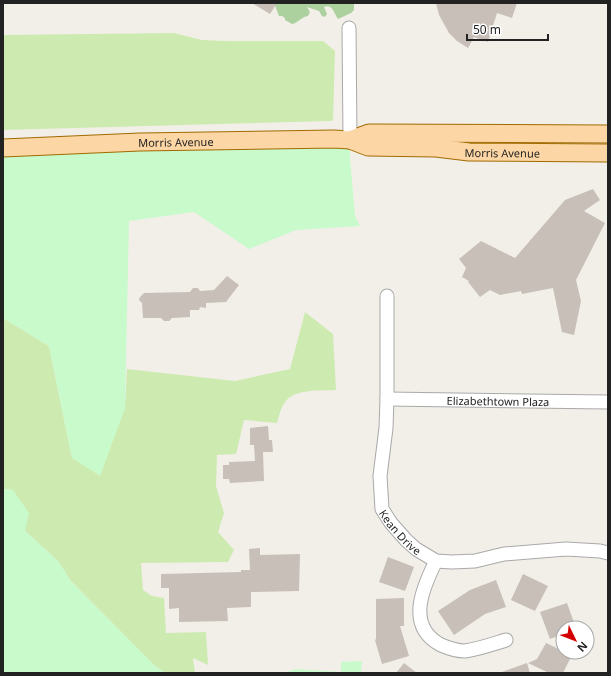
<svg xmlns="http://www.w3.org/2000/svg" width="611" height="676" font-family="'Noto Sans',sans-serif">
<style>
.grass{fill:#cdebb0}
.forest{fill:#add19e}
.park{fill:#c8facc}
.building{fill:#c7bfb8}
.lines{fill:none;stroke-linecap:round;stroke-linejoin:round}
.minor-casing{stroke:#a9a9a9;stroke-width:15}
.major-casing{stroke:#a06b00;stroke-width:19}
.minor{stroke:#fff;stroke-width:13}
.major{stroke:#fcd6a4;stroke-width:17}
.labels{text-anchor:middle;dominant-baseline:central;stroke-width:3.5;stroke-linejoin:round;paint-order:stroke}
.street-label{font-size:11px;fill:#222;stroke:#fff}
</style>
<rect width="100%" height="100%" fill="#f2efe9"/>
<g class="grass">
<polygon points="174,33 202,40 226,41 323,41 335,51 333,120 331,121 3,130 3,35"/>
<path d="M305,312l28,22 3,56c-16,1 -40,-2 -51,12 -4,5 -6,14 -8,21l-33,-3 -8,34 -19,1 -1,31 8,27 -6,19 16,18 -6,12 -87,1 2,27 9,6 12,2 2,35 40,-1 2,33 -15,-7 2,15h-30l-11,-8 -84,-85 -12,-19 -33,-30 -12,-41 -10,-1v-171l46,28 23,112 53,-50 2,-39 108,12 55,-12z"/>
</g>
<path class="forest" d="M274,3h80v7l-3,3 -13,6c-4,-5 -5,-16 -14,-12l3,7 -2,3 -3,-1 -3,-5 -12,-4 3,5 -2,4c-7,1 -10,7 -16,8l-7,-4v-2l-3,-2h-3z"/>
<g class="park">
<polygon points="350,140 350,158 355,216 360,226 296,230 249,249 194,212 129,221 125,408 100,476 72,458 49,346 3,318 3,148"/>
<polygon points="3,489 13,490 29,513 25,531 58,561 70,580 154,665 165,673 3,673"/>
<polygon points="362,661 361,673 285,673 295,669 341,672 341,662"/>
</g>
<g class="building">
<polygon points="252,3 277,3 270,14"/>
<polygon points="436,3 517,3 512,18 497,13 488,42 474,37 468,48 457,41 449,33 439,15"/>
<polygon points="593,189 600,200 584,211 605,223 576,280 581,301 574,335 562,332 553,288 522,294 521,291 500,295 490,290 480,297 468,282 469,281 462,277 466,268 459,259 481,241 515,258 565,200"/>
<polygon points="227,276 239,285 226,302 206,303 206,308 200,307 199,310 190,310 190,317 172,318 169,321 164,321 161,318 143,318 142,303 139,300 140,297 144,293 190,292 193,288 198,288 200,291 214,290"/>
<polygon points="268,426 269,440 272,440 273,452 263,452 264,481 230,483 229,479 223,479 223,465 229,465 229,462 255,461 254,445 250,445 250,428"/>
<polygon points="260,548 260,555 300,554 299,591 251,592 251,607 227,608 228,621 179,622 179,608 169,609 169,588 161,588 161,574 241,572 241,570 250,570 249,549"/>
<polygon points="388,557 414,567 405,591 379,582"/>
<polygon points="523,574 548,586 535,611 511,600"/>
<polygon points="496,580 506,607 485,614 454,635 438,611 470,590"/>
<polygon points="404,598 404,626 400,626 409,656 382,664 375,640 376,639 376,599"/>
<polygon points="567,603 576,628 563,628 563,634 550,639 540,612"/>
<polygon points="546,643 563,651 563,652 572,655 563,673 549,673 528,663 537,659"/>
<polygon points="404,663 417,673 396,673"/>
<polygon points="527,663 530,673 502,673 502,672"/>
</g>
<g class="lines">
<g class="minor-casing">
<g id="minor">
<polyline points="349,28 350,140"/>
<path id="s1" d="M387,296v103l-1,29 -6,48 2,33 9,14 15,17 10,9 20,12 16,1 23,-1 29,-7 62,-5 34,2 8,2"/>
<path id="s2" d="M387,399l221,3"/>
<path d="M436,561c-13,26 -31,65 5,84 7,3 16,6 24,6 14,-2 28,-7 41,-11"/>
</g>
</g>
<g class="major-casing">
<g id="major">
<polyline points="350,140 369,133 608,134"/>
<path id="s3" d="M3,148l137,-6 194,-3 16,1 18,7 68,1 33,4 139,1"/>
</g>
</g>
<use href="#minor" class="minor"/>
<use href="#major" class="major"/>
</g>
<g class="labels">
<g class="street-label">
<text stroke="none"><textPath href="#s3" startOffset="173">Morris Avenue</textPath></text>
<text stroke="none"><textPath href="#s3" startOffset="501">Morris Avenue</textPath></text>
<text stroke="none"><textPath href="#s2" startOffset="111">Elizabethtown Plaza</textPath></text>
<text stroke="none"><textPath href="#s1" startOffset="243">Kean Drive</textPath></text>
</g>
</g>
<rect width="611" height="676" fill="none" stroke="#222222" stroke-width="8"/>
<g transform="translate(575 640) rotate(133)"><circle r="19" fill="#ffffff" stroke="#a7a7a7"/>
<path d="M0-3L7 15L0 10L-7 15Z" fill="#d40000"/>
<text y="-6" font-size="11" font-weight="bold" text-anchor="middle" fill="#222222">N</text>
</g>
<path d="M467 34v6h81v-6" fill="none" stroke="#222222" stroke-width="2"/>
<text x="473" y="34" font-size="12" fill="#222222" stroke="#ffffff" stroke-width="3" paint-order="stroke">50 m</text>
</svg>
